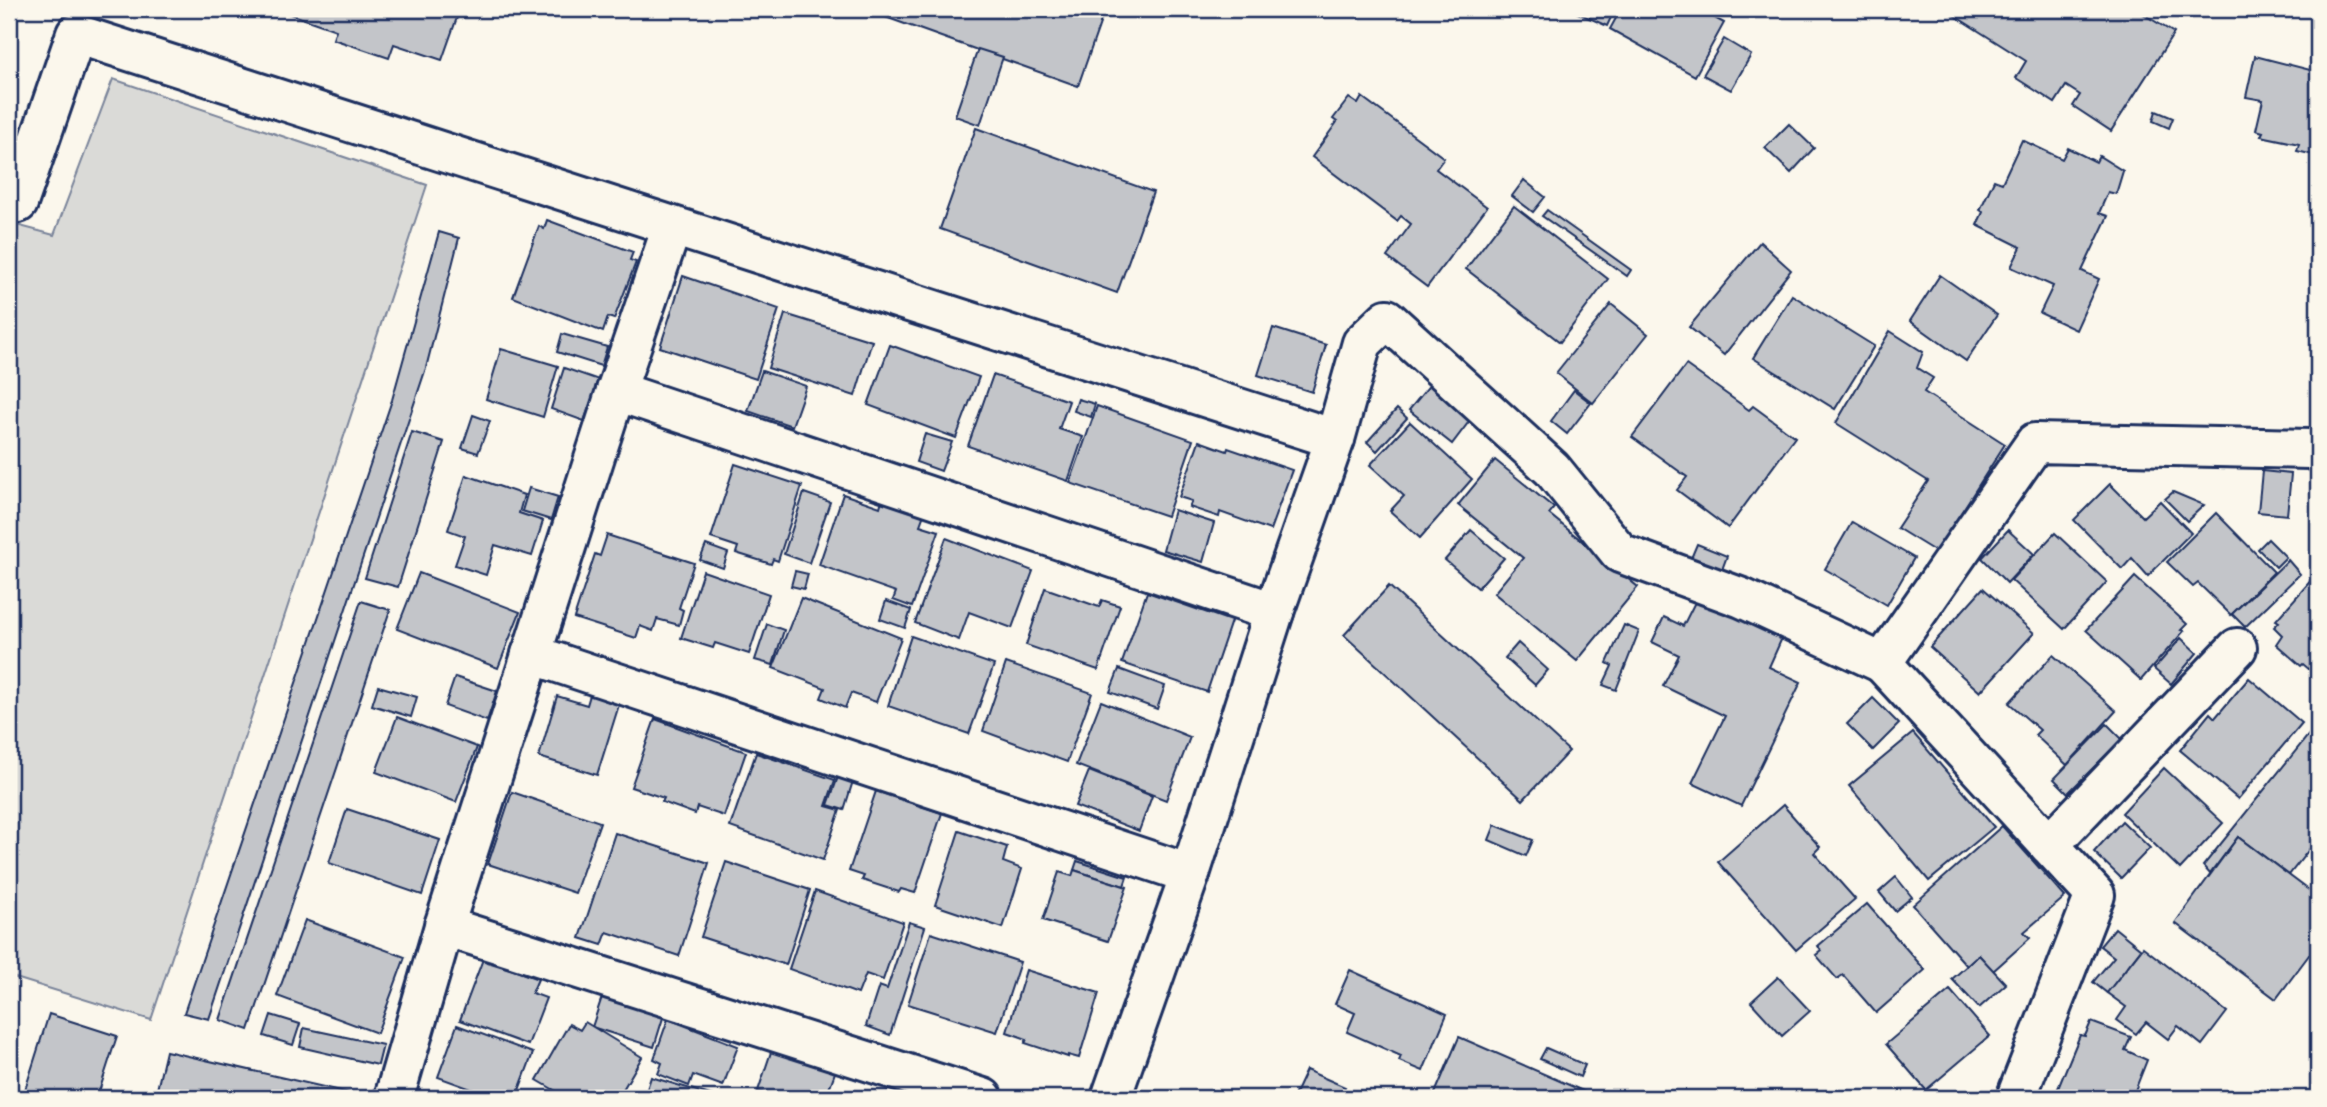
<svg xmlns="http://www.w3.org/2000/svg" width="2327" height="1107" font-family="Mynerve,sans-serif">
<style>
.green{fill:#dadad7;stroke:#7a849a;stroke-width:2}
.building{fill:#c3c5c9;stroke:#1b2f5e;stroke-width:2}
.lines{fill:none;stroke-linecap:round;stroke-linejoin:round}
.street-casing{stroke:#1b2f5e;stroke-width:44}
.street{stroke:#fbf7ec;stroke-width:38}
</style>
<rect width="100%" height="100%" fill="#fbf7ec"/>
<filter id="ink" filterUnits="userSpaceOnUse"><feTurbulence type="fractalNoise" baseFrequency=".0143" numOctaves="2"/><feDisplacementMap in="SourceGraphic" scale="14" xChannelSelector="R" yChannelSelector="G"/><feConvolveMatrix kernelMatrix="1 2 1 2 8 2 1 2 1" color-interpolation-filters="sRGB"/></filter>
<g filter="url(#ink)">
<g class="green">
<polygon points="9,9 20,9 9,45"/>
<polygon points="113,79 427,185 151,1020 9,976 9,223 54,235"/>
</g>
<g class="building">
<polygon points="276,9 460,9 442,60 394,44 389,58 333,39 336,30"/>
<polygon points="863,9 1105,9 1078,86"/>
<polygon points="1569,9 1615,9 1607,26"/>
<polygon points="1621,9 1698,9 1724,23 1695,76 1610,29"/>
<polygon points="1944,9 2135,9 2174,33 2111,131 2073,106 2080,95 2066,86 2055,103 2016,78 2026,61"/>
<polygon points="1724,39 1751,55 1731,90 1703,75"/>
<polygon points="978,49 1003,57 980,125 955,116"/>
<polygon points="2255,56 2318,72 2318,156 2297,151 2299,144 2261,136 2263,132 2256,130 2263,100 2246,97"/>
<polygon points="1362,97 1444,158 1436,169 1487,207 1427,287 1387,257 1411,224 1401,216 1397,221 1312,157 1337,122 1333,119 1349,98 1358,104"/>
<polygon points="2156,111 2173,118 2169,128 2153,121"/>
<polygon points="1789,124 1814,148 1791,173 1765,148"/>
<polygon points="976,128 1153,192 1117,293 940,229"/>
<polygon points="2022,140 2062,159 2068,148 2096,162 2099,156 2123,171 2116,194 2108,192 2099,213 2108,216 2082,271 2099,279 2076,330 2040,313 2053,286 2011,267 2021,247 1977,225 1983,212 1980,210 1994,180 2002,183"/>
<polygon points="1524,180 1545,197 1533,212 1512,196"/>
<polygon points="1514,206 1608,279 1560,342 1466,269"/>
<polygon points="1547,210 1631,270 1627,276 1542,216"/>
<polygon points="547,220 633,252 630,260 636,262 614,319 608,317 603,332 513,297 539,226 544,229"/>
<polygon points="439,232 459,238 426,368 209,1019 184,1013 392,400"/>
<polygon points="1760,242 1791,270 1724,355 1689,327"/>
<polygon points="1940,275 1997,315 1966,361 1910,321"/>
<polygon points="683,276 779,309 756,379 660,347"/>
<polygon points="1792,295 1874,346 1835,409 1753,358"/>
<polygon points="1611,304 1648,334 1593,403 1556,373"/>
<polygon points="785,314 872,341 855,396 768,368"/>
<polygon points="1273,328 1326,345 1312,392 1258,375"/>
<polygon points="1890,331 1923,352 1917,368 1933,378 1924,392 2005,444 1936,552 1897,528 1928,481 1836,423"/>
<polygon points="562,334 607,347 601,366 557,352"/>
<polygon points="890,345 979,377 956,438 868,405"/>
<polygon points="501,349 558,366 543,417 486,399"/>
<polygon points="1686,365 1749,410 1753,406 1795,437 1728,528 1677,490 1687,477 1632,437"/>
<polygon points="564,368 599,380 584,421 551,409"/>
<polygon points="762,371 806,386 792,426 748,411"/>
<polygon points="993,375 1069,401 1059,429 1083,437 1068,481 968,446"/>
<polygon points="1432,382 1474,415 1452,444 1409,410"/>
<polygon points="1574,390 1591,403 1567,434 1551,421"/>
<polygon points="1078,399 1095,404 1091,417 1074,411"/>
<polygon points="1097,406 1193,440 1167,516 1070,483"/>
<polygon points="1397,409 1407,418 1377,451 1367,442"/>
<polygon points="473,415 490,421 478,453 462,448"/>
<polygon points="1410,422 1472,479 1420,538 1390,511 1404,496 1370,465"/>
<polygon points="412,432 444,442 398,587 365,578"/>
<polygon points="925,434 952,442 941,471 916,462"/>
<polygon points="1199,441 1227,451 1228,448 1292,470 1270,530 1220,512 1219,517 1189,507 1192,501 1179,497"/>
<polygon points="1495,460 1554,508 1549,514 1638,587 1577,661 1494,593 1523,558 1458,505"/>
<polygon points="735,464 802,486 778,561 773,559 771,564 736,553 738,547 711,538"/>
<polygon points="2262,471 2291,474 2287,515 2258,512"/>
<polygon points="466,475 524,495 519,513 543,521 532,556 495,545 486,575 455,565 465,536 448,530"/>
<polygon points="2110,484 2143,517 2160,501 2191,533 2148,576 2132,558 2122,569 2074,520"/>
<polygon points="529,488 558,497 551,520 522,511"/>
<polygon points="2173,492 2204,505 2187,521 2165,499"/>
<polygon points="804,493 830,502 809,563 784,554"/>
<polygon points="843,494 880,507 882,500 924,514 920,525 939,531 912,607 893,600 896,592 819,565"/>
<polygon points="1174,510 1214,523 1203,562 1163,550"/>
<polygon points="2216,513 2274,572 2231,615 2198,583 2193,587 2167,562"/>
<polygon points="1852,522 1914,558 1887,605 1825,569"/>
<polygon points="1471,530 1504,558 1478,588 1445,560"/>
<polygon points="2008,530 2034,554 2007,583 1982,558"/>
<polygon points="2055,533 2107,582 2064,629 2011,580"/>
<polygon points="607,535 694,563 679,608 683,610 679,625 657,619 653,631 640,626 636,638 574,618 595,554 600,556"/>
<polygon points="946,538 1033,571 1012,628 969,612 959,640 915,623"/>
<polygon points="2268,539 2286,557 2276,567 2258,549"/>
<polygon points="1697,544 1727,556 1720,575 1689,563"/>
<polygon points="706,545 728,553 723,568 700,560"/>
<polygon points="2288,560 2300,574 2245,627 2232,614"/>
<polygon points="703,571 769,594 749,654 715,643 713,648 681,638"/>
<polygon points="795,571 808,574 804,589 791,586"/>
<polygon points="419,573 520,612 498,668 397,629"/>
<polygon points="2135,577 2187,624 2181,630 2184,631 2141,680 2086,630"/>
<polygon points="2314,577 2318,581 2318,677 2303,664 2301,666 2276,644 2282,635 2274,627 2279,622 2276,620"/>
<polygon points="1389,586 1569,751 1523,800 1344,635"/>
<polygon points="1045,588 1099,607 1102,600 1120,606 1098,670 1026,645"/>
<polygon points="1983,588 2034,633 1980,692 1930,647"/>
<polygon points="1147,592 1231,621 1207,692 1122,663"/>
<polygon points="801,598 901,638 876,702 851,693 845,708 821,698 825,688 773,668"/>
<polygon points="1697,598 1782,638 1769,667 1801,682 1741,806 1692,783 1725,716 1663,686 1679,655 1652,642 1664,617 1683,626"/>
<polygon points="361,601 390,610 249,1030 220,1020"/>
<polygon points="886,601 911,610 905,628 880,619"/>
<polygon points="767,624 784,630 773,665 755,660"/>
<polygon points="1624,625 1639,631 1616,690 1603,685 1612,666 1607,663"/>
<polygon points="911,636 994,665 969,734 888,706"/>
<polygon points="2181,638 2197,653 2171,684 2154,669"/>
<polygon points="1518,643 1548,670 1535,685 1505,658"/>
<polygon points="2053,655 2116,711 2067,765 2035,735 2040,730 2009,703"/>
<polygon points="1006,663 1092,693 1067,762 983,731"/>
<polygon points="1119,669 1165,686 1157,709 1110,692"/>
<polygon points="455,677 497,691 487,721 445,706"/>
<polygon points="2249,678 2302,723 2238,799 2180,750 2210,713 2215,718"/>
<polygon points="378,686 417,697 411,717 372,705"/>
<polygon points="590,695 619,705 597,775 539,757 557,696 587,705"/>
<polygon points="1873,698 1899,724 1873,750 1847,724"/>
<polygon points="1101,701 1190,737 1166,800 1076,765"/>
<polygon points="397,717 477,747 456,802 376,772"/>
<polygon points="655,719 746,752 724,816 697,807 695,814 662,802 664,798 631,787"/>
<polygon points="2318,723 2318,838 2289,875 2238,837 2210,874 2203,866"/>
<polygon points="2107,724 2122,739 2068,793 2054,779"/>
<polygon points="1913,733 1994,827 1929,881 1849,786"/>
<polygon points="756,753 835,780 826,806 840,810 823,860 730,827"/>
<polygon points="2164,768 2223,823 2180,869 2122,813"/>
<polygon points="1089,771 1152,796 1139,831 1075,806"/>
<polygon points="838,777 853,781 844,810 828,805"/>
<polygon points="876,791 942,813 915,893 901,889 899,892 862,880 864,876 849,871"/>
<polygon points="512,792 600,822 575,893 488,864"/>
<polygon points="1783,805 1820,847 1814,853 1855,899 1796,950 1718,862"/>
<polygon points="347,809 440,840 422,895 329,863"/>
<polygon points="2122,821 2150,848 2121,878 2094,852"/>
<polygon points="1495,825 1533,840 1526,856 1489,840"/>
<polygon points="2002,826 2065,897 2024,932 2030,938 1993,971 1979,955 1967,966 1913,905"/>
<polygon points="959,831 1007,847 1003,862 1022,869 1003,928 935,905"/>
<polygon points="615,833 709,863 679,956 607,932 602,945 580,938"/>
<polygon points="2238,837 2318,897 2318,943 2276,999 2175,923"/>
<polygon points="1077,861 1127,877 1124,886 1074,870"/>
<polygon points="726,862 810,890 786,965 701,937"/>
<polygon points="1074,870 1127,887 1108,941 1043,920 1059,872 1072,876"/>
<polygon points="1896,877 1912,897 1895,911 1879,892"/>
<polygon points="815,891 903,922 883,980 866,974 858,994 789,969"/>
<polygon points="1867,904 1925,970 1876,1013 1843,975 1837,979 1816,955 1821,951 1818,946"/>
<polygon points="305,920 405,957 377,1033 277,996"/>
<polygon points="909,922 925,927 890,1035 866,1026 879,986 887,989"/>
<polygon points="2115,928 2141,949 2107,993 2093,982 2114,957 2100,946"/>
<polygon points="931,933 1020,962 997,1032 908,1004"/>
<polygon points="2143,947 2227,1012 2202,1045 2178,1026 2168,1039 2146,1022 2136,1034 2117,1020 2126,1007 2107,993"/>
<polygon points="1979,955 2006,984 1979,1008 1952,979"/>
<polygon points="483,959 538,979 532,993 546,998 528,1045 460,1020"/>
<polygon points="1026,970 1099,993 1079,1058 1068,1055 1068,1057 1025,1043 1027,1039 1007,1032"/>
<polygon points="1350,970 1447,1014 1423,1071 1399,1061 1401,1056 1347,1032 1355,1013 1335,1004"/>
<polygon points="1778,977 1810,1011 1782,1036 1751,1002"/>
<polygon points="605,988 666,1008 654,1047 592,1027"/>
<polygon points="1950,990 1990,1036 1926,1090 1886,1044"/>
<polygon points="49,1014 117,1036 97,1098 39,1098 24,1093"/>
<polygon points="271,1015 300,1024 293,1045 264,1036"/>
<polygon points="668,1019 738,1046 723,1086 693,1075 689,1086 658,1074 662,1063 654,1059"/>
<polygon points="585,1022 642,1057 618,1098 568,1098 537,1080 569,1024 580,1030"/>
<polygon points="2091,1022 2131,1037 2125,1050 2147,1060 2132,1098 2054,1098 2080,1035 2085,1036"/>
<polygon points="457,1025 533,1053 516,1098 496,1098 438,1077"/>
<polygon points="304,1028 383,1045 378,1065 300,1047"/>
<polygon points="1459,1037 1599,1098 1433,1098"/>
<polygon points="773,1046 837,1067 829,1089 844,1094 843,1098 765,1098 766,1093 758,1091"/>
<polygon points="1546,1048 1585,1065 1580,1077 1540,1059"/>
<polygon points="166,1051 350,1093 349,1098 155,1098"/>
<polygon points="1306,1070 1345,1087 1340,1098 1293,1098"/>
<polygon points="651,1077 714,1096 713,1098 644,1098"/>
</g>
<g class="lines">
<g class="street-casing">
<g id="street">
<polyline points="9,200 18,203 76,34 1335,439"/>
<polyline points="672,227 616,391 444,926 983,1098"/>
<polyline points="616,391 1274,612"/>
<polyline points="531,654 1190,874"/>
<polyline points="1882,663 2095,895 2016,1098"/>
<polyline points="2049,845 2237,648"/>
<polyline points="394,1098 444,926"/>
<polyline points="1111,1098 1190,874 1274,612 1335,439 1362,343 1387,319 1552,469 1620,553 1742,598 1882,663 2035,443 2309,449 2318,451"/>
</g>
</g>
<use href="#street" class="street"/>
</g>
</g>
<rect width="2327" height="1107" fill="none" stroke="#fbf7ec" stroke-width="35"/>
<rect x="18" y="18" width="2292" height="1072" fill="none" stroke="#1b2f5e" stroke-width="2.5" filter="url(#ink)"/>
</svg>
